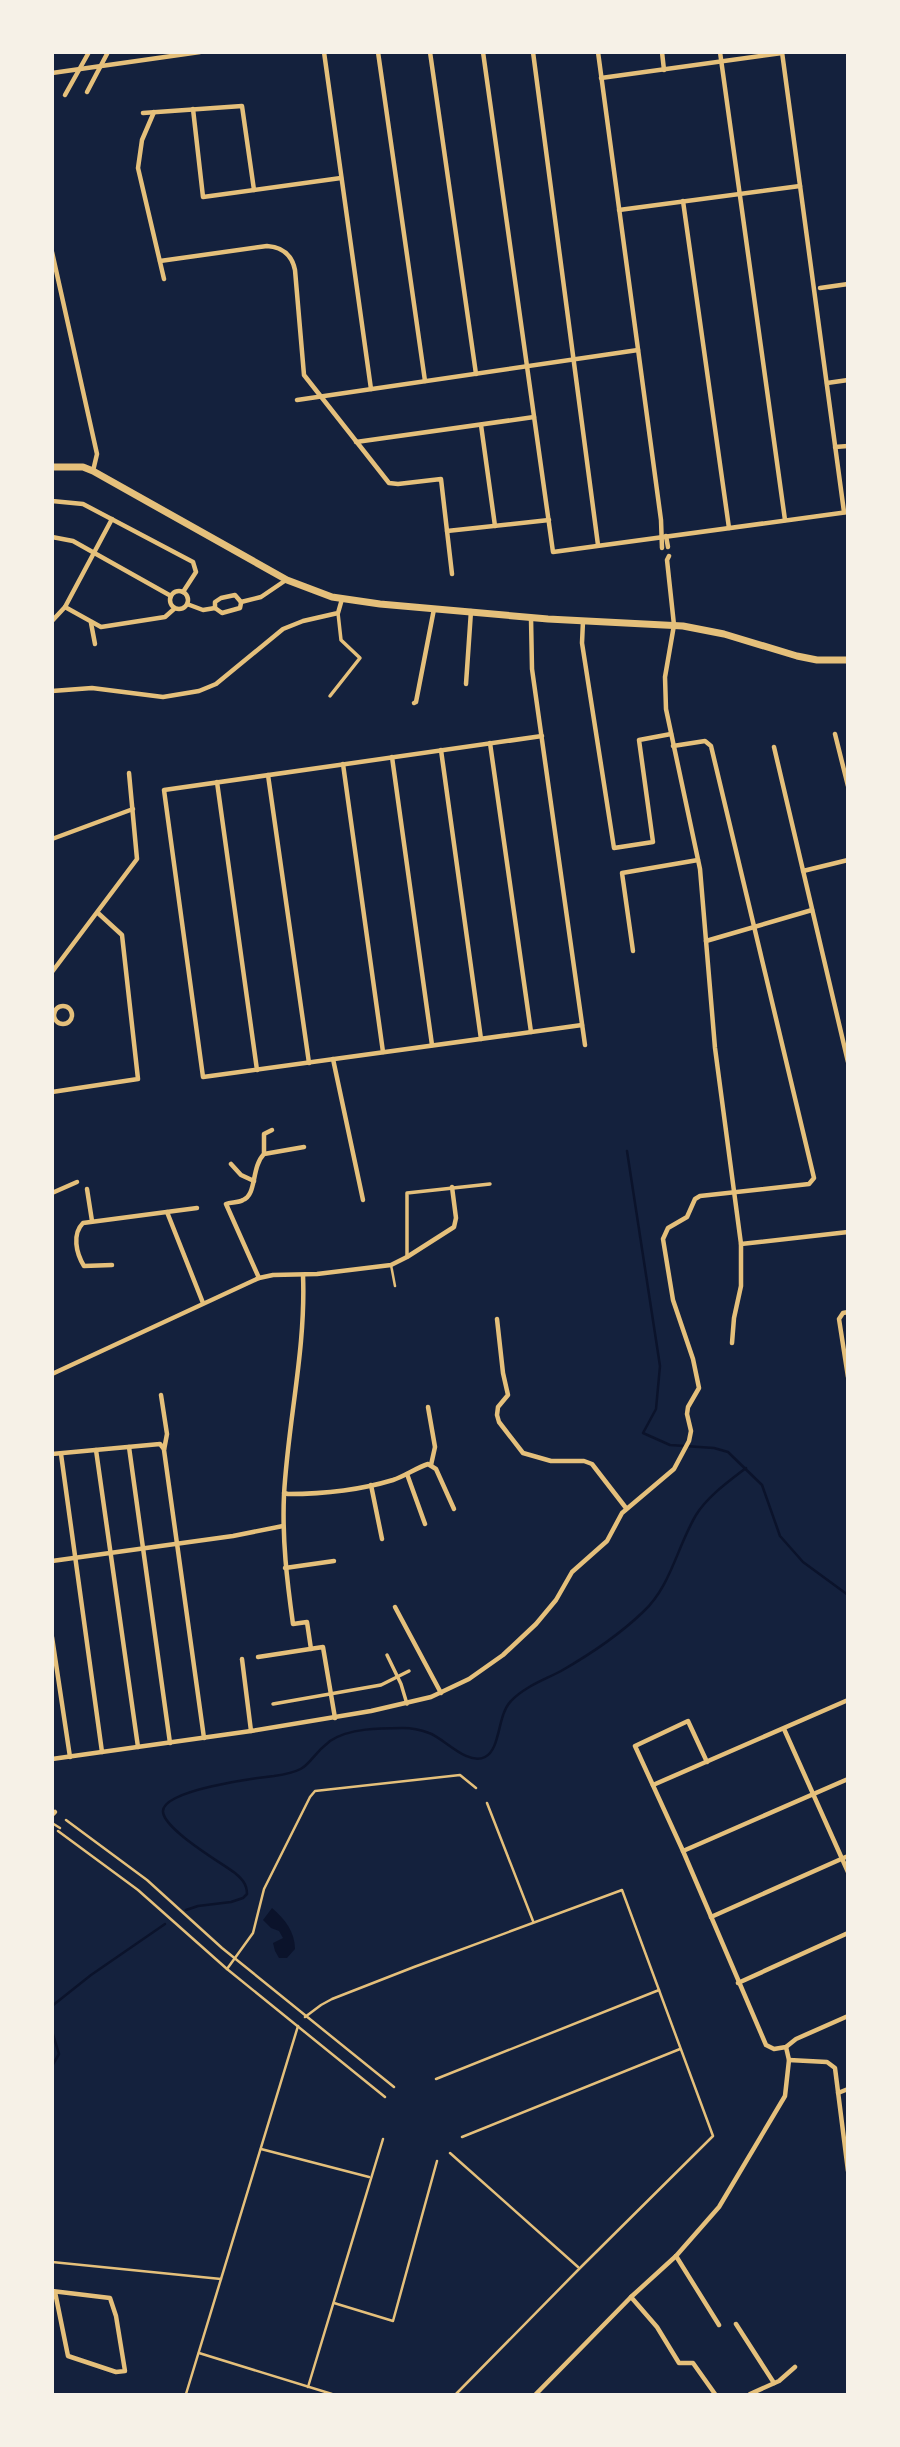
<svg xmlns="http://www.w3.org/2000/svg" width="900" height="2447" font-family="Cabin,sans-serif">
<style>
.water{fill:#0b132b}
.lines{fill:none;stroke-linecap:round;stroke-linejoin:round}
.stream{stroke:#0b132b;stroke-width:2.5}
.service{stroke:#e5c07b;stroke-width:2.5}
.pedestrian{stroke:#e5c07b;stroke-width:3.5}
.minor{stroke:#e5c07b;stroke-width:4.5}
.secondary{stroke:#e5c07b;stroke-width:7}
</style>
<rect width="100%" height="100%" fill="#14213d"/>
<path class="water" d="M272,1908c13,11 23,24 23,41l-8,9h-8l-4,-7 -2,-8 10,-5 -4,-7 -8,-3 -8,-8z"/>
<g class="lines">
<g class="stream">
<polyline points="627,1151 660,1366 656,1409 643,1433 670,1445 714,1448 728,1452 762,1485 780,1536 803,1562 848,1595"/>
<path d="M186,1910l12,-4 33,-4 12,-4 4,-4c0,-10 -5,-15 -12,-21 -15,-11 -70,-43 -72,-61 -2,-22 93,-34 111,-36 41,-6 29,-14 56,-35 19,-13 51,-13 73,-13 8,0 18,2 26,5 15,5 38,33 56,24 16,-8 12,-42 26,-56 13,-14 33,-21 50,-30 28,-16 58,-36 82,-59 28,-26 34,-65 53,-97 12,-19 32,-33 50,-47"/>
<polyline points="52,2006 91,1975 165,1924"/>
<polyline points="52,2031 59,2054 52,2066"/>
</g>
<g class="service">
<polyline points="391,1265 395,1286"/>
<polyline points="487,1803 533,1921"/>
<polyline points="66,1820 147,1880 222,1948 394,2087"/>
<polyline points="52,1823 60,1828"/>
<polyline points="58,1831 138,1890 227,1969 385,2097"/>
<polyline points="227,1969 253,1933 264,1889 310,1797 315,1791 460,1775 476,1788"/>
<polyline points="305,2017 321,2005 332,1999 414,1967 622,1890 713,2136 580,2268 456,2394"/>
<polyline points="436,2079 659,1990"/>
<polyline points="462,2137 680,2049"/>
<polyline points="261,2149 369,2177"/>
<polyline points="450,2153 578,2267"/>
<polyline points="52,2262 221,2279"/>
<polyline points="334,2303 393,2321 437,2161"/>
<polyline points="199,2353 332,2394"/>
<polyline points="308,2387 383,2139"/>
<polyline points="186,2394 298,2026"/>
</g>
<g class="pedestrian">
<polyline points="330,696 360,658 341,640 338,613"/>
<polyline points="407,1257 407,1193 490,1184"/>
<polyline points="387,1655 401,1684 407,1704"/>
<polyline points="273,1704 381,1685 409,1671"/>
</g>
<g class="minor">
<polyline points="324,52 371,389"/>
<polyline points="378,52 425,381"/>
<polyline points="430,52 476,374"/>
<polyline points="483,52 553,552 848,512"/>
<polyline points="533,52 598,545"/>
<polyline points="598,52 661,520 662,548"/>
<polyline points="662,52 664,70"/>
<polyline points="720,52 785,520"/>
<polyline points="782,52 844,512"/>
<polyline points="52,73 200,52"/>
<polyline points="601,78 782,53"/>
<polyline points="87,92 108,52"/>
<polyline points="65,95 89,52"/>
<polyline points="193,109 203,197 341,178"/>
<polyline points="154,112 142,140 138,168 164,279"/>
<polyline points="143,113 242,106 254,190"/>
<polyline points="683,201 729,528"/>
<polyline points="619,210 800,186"/>
<polyline points="52,252 97,454 93,471"/>
<path d="M160,261l107,-15c15,1 25,9 28,24l9,105 85,108 9,1 43,-5 11,95"/>
<polyline points="820,288 848,284"/>
<polyline points="827,383 848,380"/>
<polyline points="297,400 638,350"/>
<polyline points="481,425 495,526"/>
<polyline points="356,442 534,417"/>
<polyline points="835,447 848,446"/>
<polyline points="52,501 83,504 193,562 196,572 183,592"/>
<polyline points="447,531 549,520"/>
<polyline points="666,536 668,547"/>
<polyline points="52,537 73,541 171,596"/>
<polyline points="669,556 667,560 674,625 665,677 666,709 700,869 715,1048 741,1244 741,1286 734,1318 732,1343"/>
<circle cx="179" cy="600" r="9"/>
<polyline points="241,602 261,597 286,580"/>
<polyline points="187,604 203,610 215,608"/>
<polyline points="65,607 101,627 165,617 174,609"/>
<polyline points="215,608 215,602 221,598 235,595 241,602"/>
<polyline points="215,608 222,613 240,608 241,603"/>
<polyline points="531,618 532,669 585,1045"/>
<polyline points="52,621 65,607 112,519"/>
<polyline points="583,621 582,643 614,848 653,842 639,740 671,734"/>
<polyline points="91,623 95,644"/>
<polyline points="466,684 471,611"/>
<polyline points="52,691 92,688 163,697 199,691 216,684 283,629 303,621 338,613 342,599"/>
<polyline points="414,703 416,702 434,609"/>
<polyline points="835,734 848,786"/>
<polyline points="542,736 164,790 203,1077 582,1025"/>
<polyline points="490,743 531,1032"/>
<polyline points="774,747 848,1062"/>
<polyline points="441,750 481,1039"/>
<polyline points="392,757 432,1045"/>
<polyline points="343,764 383,1052"/>
<polyline points="268,775 309,1063"/>
<polyline points="217,782 257,1070"/>
<polyline points="52,839 133,809"/>
<polyline points="803,871 848,860"/>
<polyline points="706,941 812,910"/>
<polyline points="633,951 622,873 698,860"/>
<polyline points="52,972 137,859 129,773"/>
<circle cx="63" cy="1015" r="9"/>
<polyline points="333,1059 363,1200"/>
<polyline points="52,1092 138,1079 122,935 98,913"/>
<polyline points="264,1154 264,1134 272,1130"/>
<polyline points="231,1164 241,1175 254,1181"/>
<polyline points="87,1189 92,1221"/>
<polyline points="52,1193 77,1182"/>
<polyline points="167,1212 203,1303"/>
<polyline points="741,1244 848,1232"/>
<path d="M112,1265l-28,1c-8,-13 -12,-32 -1,-43l114,-15"/>
<path d="M303,1275c3,74 -15,146 -19,220 -2,44 3,86 9,129l14,-2 4,27"/>
<path d="M259,1278l-33,-74c5,-2 12,-1 17,-4 14,-5 8,-33 21,-46l40,-7"/>
<polyline points="848,1312 843,1313 839,1319 848,1377"/>
<polyline points="497,1319 503,1373 508,1395 498,1407 497,1415 499,1422 523,1453 551,1461 584,1461 592,1464 626,1508"/>
<polyline points="52,1374 259,1278 273,1275 317,1274 391,1265 407,1257 454,1227 456,1218 452,1187"/>
<polyline points="161,1395 167,1434 164,1450 204,1738"/>
<polyline points="428,1407 435,1447 431,1465"/>
<polyline points="129,1447 170,1743"/>
<polyline points="96,1450 138,1747"/>
<polyline points="52,1454 160,1444 164,1449"/>
<polyline points="61,1454 102,1752"/>
<polyline points="407,1474 425,1524"/>
<polyline points="371,1485 382,1539"/>
<path d="M284,1493l4,1c34,0 72,-4 105,-14 12,-4 23,-12 35,-16l8,5 18,40"/>
<polyline points="52,1561 233,1536 283,1526"/>
<polyline points="285,1568 334,1561"/>
<polyline points="395,1607 441,1693"/>
<polyline points="52,1637 70,1757"/>
<polyline points="258,1657 323,1647 335,1718"/>
<polyline points="242,1659 251,1731"/>
<polyline points="784,1729 848,1872"/>
<polyline points="52,1759 251,1731 371,1711 431,1697 469,1679 503,1655 536,1624 556,1600 572,1572 607,1541 622,1513 674,1469 689,1441 691,1431 687,1414 688,1407 699,1388 693,1359 673,1300 663,1239 668,1228 687,1217 695,1199 700,1196 809,1184 814,1178 711,746 705,741 673,746"/>
<polyline points="707,1762 688,1721 635,1746 683,1851 766,2045 774,2049 786,2047 796,2039 848,2016"/>
<polyline points="653,1785 848,1700"/>
<polyline points="52,1815 55,1812"/>
<polyline points="683,1851 848,1779"/>
<polyline points="711,1917 848,1856"/>
<polyline points="738,1983 848,1933"/>
<polyline points="789,2060 827,2062 835,2068 848,2171"/>
<polyline points="838,2093 848,2089"/>
<polyline points="676,2256 719,2325"/>
<polyline points="52,2291 110,2298 116,2316 125,2371 116,2372 68,2356 55,2292"/>
<polyline points="631,2297 657,2327 679,2363 693,2363 715,2394"/>
<polyline points="736,2324 774,2383"/>
<polyline points="536,2394 631,2297 676,2256 719,2207 785,2096 789,2060 786,2047"/>
<polyline points="750,2394 779,2381 795,2367"/>
</g>
<polyline class="secondary" points="52,467 83,467 93,471 287,580 332,597 380,604 548,619 683,626 724,634 797,656 817,660 848,660"/>
</g>
<rect width="900" height="2447" fill="none" stroke="#f6f1e7" stroke-width="108"/>
</svg>
